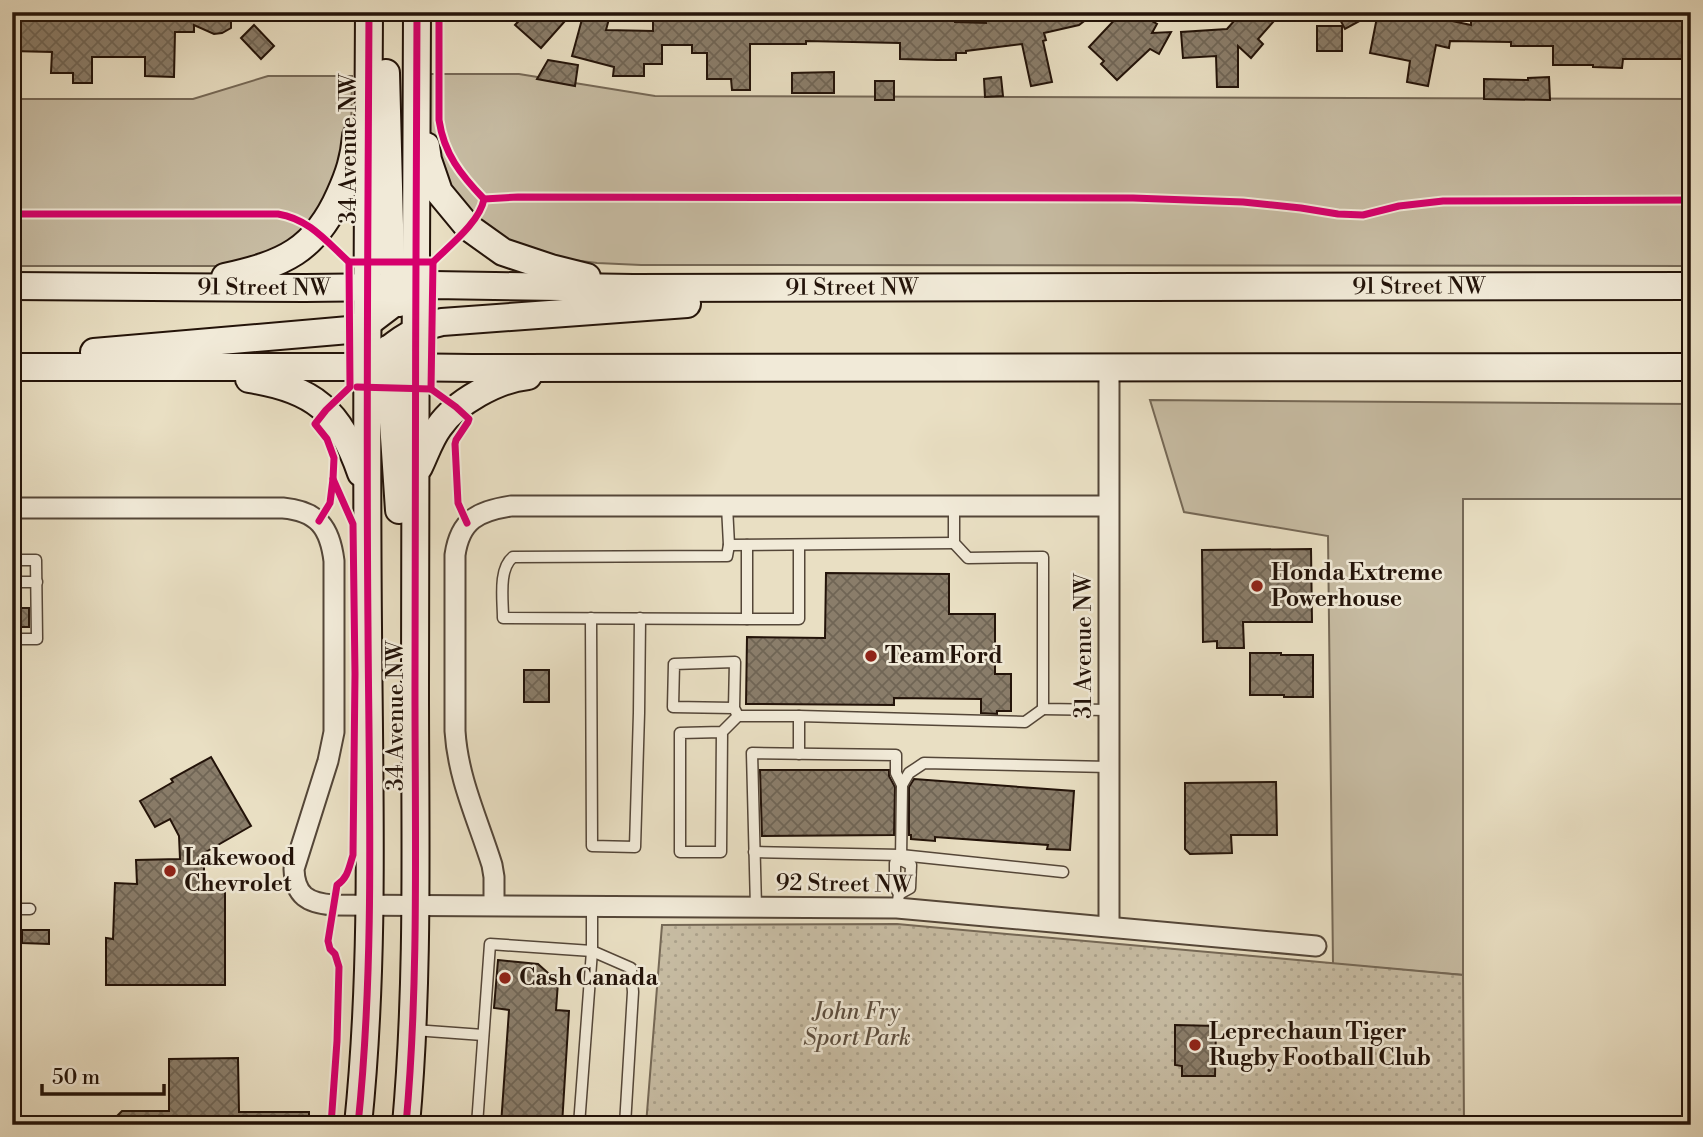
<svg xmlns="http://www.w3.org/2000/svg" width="1703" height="1137" font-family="'Libre Bodoni',serif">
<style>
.grass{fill:#c7bca3;stroke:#756856;stroke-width:2}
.park{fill:url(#park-dots);stroke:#756856;stroke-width:2}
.building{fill:url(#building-cross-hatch);stroke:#231309;stroke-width:2}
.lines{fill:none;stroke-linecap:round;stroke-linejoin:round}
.lane-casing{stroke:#544638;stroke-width:13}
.street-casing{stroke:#544638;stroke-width:23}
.secondary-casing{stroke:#231309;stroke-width:30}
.lane{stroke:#f1ead8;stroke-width:10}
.street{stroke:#f1ead8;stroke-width:19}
.secondary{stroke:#f1ead8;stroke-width:26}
.cycleway-casing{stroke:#f1ead8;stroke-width:11}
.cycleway{stroke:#d6006c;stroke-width:7}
.poi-dot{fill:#8f2418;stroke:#f1ead8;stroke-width:2.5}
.labels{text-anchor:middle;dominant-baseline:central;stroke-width:5;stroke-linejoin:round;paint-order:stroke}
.street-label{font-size:23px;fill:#231309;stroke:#f1ead8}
.poi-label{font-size:23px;font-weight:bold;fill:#231309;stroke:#f1ead8;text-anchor:start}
.park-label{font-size:23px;font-style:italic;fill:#5c4e3f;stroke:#f1ead8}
</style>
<defs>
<pattern id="park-dots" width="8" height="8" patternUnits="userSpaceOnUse" patternTransform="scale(1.75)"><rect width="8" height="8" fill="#c7bca3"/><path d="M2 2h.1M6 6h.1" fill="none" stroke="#aba18b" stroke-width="1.8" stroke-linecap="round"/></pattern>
<pattern id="building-cross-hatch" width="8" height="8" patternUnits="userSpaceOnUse" patternTransform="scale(1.75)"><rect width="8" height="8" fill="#8a7d6a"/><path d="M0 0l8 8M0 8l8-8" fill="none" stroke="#706555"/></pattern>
</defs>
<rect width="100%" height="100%" fill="#e9dfc3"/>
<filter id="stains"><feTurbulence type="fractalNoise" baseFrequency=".00286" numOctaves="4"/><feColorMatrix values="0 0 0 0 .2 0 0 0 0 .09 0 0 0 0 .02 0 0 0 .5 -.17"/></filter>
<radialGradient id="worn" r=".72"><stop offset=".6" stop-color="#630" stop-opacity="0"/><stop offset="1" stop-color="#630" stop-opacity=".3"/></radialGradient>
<g class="grass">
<polygon points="427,74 519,74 655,96 1691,99 1691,266 641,265 597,263 557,258 511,244 456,202 430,137 428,120"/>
<polygon points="268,76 352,76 351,138 346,162 298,242 225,266 12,266 12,99 193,99"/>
<polygon points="1150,400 1691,404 1691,499 1463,499 1463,975 1333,964 1328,536 1184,512"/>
</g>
<polygon class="park" points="897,924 1463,975 1464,1125 646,1125 662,925"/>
<g class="building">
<polygon points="231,12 231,28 222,33 214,34 194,25 194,32 175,32 174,77 145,76 145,57 92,57 92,83 73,83 73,73 51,73 52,52 12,51 12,13"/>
<polygon points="527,12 573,12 541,48 515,25"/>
<polygon points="584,12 609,19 606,30 653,31 653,17 790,16 790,19 818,20 818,16 888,16 955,17 955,22 986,23 985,19 1016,16 1015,12 1096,12 1079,25 1044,33 1046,40 1043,41 1052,82 1031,86 1022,44 966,51 966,53 956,53 956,60 937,60 900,59 900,43 806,41 806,44 750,44 750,90 732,90 731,79 707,79 707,53 692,53 692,45 662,45 662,64 644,64 644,76 613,76 614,67 572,56"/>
<polygon points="1122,12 1136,12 1157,24 1152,33 1171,32 1159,54 1150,49 1117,80 1101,64 1104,61 1089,47"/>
<polygon points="1242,12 1282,12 1258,39 1263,44 1251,58 1238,46 1238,87 1217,87 1216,56 1183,58 1181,32 1227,29"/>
<polygon points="1336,12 1376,12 1345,29"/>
<polygon points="1378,12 1409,12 1471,25 1471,19 1486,18 1504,18 1504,21 1553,21 1553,17 1691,18 1691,59 1623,59 1622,68 1593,67 1593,65 1553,65 1553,46 1511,46 1511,42 1450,41 1449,48 1436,45 1428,86 1407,82 1410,61 1370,53"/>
<polygon points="254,25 274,46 261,59 241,38"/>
<rect x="1317" y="26" width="25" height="25"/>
<polygon points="548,60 578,65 575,86 537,79"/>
<polygon points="834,72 834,93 792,93 792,73"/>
<polygon points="1001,77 1003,96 985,97 984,79"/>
<polygon points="1549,77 1550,100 1484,99 1484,79 1528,80 1528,78"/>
<rect x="875" y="81" width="19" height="19"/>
<polygon points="1311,549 1312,622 1243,622 1244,648 1217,648 1217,641 1203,642 1202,550"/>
<polygon points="826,573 949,574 949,614 995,614 995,674 1011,674 1011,711 997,711 997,714 981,713 981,699 894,698 894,705 746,704 747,637 825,638"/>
<rect x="12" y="608" width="17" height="19"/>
<polygon points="1250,653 1281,653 1281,655 1313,655 1313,697 1284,697 1284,695 1250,695"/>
<rect x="524" y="670" width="25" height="32"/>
<polygon points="211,757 251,826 204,853 204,882 225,882 225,985 106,985 106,938 113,939 115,883 137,884 136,860 180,859 179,836 170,819 155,827 140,801 173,782 171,779"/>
<polygon points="760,770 889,770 889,776 895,787 894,835 762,836"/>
<polygon points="914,779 1074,791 1070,850 1047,849 1048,845 935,837 935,841 911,839 911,835 909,835 909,787"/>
<polygon points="1276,782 1277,835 1231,835 1232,853 1190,854 1185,849 1185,783"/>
<polygon points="22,930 49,930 49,944 22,943"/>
<polygon points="498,960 538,964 558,982 556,1010 569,1011 562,1125 501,1125 509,1010 494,1008"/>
<polygon points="1175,1025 1216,1026 1215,1076 1182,1076 1182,1066 1175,1065"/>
<polygon points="238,1058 239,1112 309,1112 309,1125 108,1125 122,1111 169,1111 169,1059"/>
</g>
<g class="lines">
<g class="lane-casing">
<g id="lane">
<polyline points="727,506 729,545 954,543"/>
<polyline points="954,506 954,543 968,558 1043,557 1043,709 1109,710"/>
<path d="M729,545l-2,11 -214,1c-15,12 -10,43 -10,61l244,1"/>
<polyline points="747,545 747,619 799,619 799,545"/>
<polyline points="12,560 36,560 37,639 12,639"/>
<polyline points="12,582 37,582"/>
<polyline points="591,618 592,846 635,847 639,713 640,618"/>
<polyline points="734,708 673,707 674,664 735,662 734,708 738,716"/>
<polyline points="722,732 680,733 680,852 721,852 722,732 738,716 799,716"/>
<polyline points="799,754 799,716 1025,722 1043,709"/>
<polyline points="754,852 901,855 1063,872"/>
<polyline points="899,894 910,888 911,865 901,860"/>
<polyline points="756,907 752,753 896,755 896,773 902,785"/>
<polyline points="897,908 899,894 895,887 895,863 901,860 902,785 909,773 924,763 1109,767"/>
<polyline points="12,909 30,909"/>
<polyline points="414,1030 483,1035"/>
<polyline points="477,1125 490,944 592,951 631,968 633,992 625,1125"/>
<polyline points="579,1125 592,951 592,906"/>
</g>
</g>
<g class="street-casing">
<g id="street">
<polyline points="1109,367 1109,926"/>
<path d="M12,508h271c35,3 47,20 51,53v171l-6,29 -34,108c1,27 14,34 39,36l564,3 419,38"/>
<path d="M494,905v-28l-2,-12c-14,-45 -34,-86 -37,-134v-176c5,-35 23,-44 56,-49h597"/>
</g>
</g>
<g class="secondary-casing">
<g id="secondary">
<polyline points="386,73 391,262 399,303"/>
<polyline points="426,146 428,160 439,192 468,227 503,252 551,268 587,277"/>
<path d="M225,277c58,-13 90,-26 115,-83 9,-20 14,-35 16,-58"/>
<path id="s1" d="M12,286l293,2 91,-1 37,-2 200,3 1058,-2"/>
<polyline points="388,349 399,510"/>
<polyline points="94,352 349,330 369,322 415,287"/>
<polyline points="12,367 390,367 472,368 1691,367"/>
<path d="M367,368c22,-20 45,-40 75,-46l245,-18"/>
<path d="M249,379c65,10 90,31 112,94"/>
<path d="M419,467c6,-12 11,-28 20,-40 17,-25 59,-48 89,-51"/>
<path d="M358,1125c17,-165 11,-332 10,-498 -2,-205 0,-410 1,-615"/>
<path d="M406,1125c13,-145 9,-291 9,-436 0,-226 1,-451 2,-677"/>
</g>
</g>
<use href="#lane" class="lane"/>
<use href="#street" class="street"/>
<use href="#secondary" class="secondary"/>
<g class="cycleway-casing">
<g id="cycleway">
<path d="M439,12v108c5,34 22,55 45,79l34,-2 615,1 110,4 58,6 37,6 25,1 36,-9 44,-5 248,-1"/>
<path d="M12,214h266c31,5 48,27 71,48h84c16,-16 47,-40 51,-63"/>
<polyline points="357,387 431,389 456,407 469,419 468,422 456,440 455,444 458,503 467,523"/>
<polyline points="431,389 433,262"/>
<polyline points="319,521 330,503 333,479 334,458 327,439 315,424 326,410 350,387 349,262"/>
<path d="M331,1125l6,-84 2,-74 -4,-13 -5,-5 -2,-8 9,-56c11,-7 12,-18 16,-30l2,-181 -2,-150 -20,-45"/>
<path d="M358,1125c17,-165 11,-332 10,-498 -2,-205 0,-410 1,-615"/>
<path d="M406,1125c13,-145 9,-291 9,-436 0,-226 1,-451 2,-677"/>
</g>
</g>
<use href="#cycleway" class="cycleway"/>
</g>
<g class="poi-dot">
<circle cx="1257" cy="586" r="7"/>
<circle cx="871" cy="656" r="7"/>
<circle cx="170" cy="871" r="7"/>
<circle cx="505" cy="978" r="7"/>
<circle cx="1195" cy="1045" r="7"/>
</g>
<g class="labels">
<g class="street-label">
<text transform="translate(349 149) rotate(-90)">34 Avenue NW</text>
<text stroke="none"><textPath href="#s1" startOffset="252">91 Street NW</textPath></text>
<text stroke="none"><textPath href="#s1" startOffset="1407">91 Street NW</textPath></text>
<text stroke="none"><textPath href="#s1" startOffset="840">91 Street NW</textPath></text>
<text transform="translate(1084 646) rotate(-90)">31 Avenue NW</text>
<text transform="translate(396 716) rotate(-90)">34 Avenue NW</text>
<text transform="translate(844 884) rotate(1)">92 Street NW</text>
</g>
<g class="poi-label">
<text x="1271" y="573">Honda Extreme<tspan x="1271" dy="26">Powerhouse</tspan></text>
<text x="885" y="656">Team Ford</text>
<text x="184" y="858">Lakewood<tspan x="184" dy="26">Chevrolet</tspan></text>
<text x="519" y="978">Cash Canada</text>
<text x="1209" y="1032">Leprechaun Tiger<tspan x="1209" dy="26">Rugby Football Club</tspan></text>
</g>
<g class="park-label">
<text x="857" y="1012">John Fry<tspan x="857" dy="26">Sport Park</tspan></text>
</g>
</g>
<rect width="1703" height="1137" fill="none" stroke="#e9dfc3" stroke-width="42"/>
<rect x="14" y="14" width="1675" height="1109" fill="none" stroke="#231309" stroke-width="3.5"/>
<rect x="21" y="21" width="1661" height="1095" fill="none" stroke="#231309" stroke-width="2"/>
<path d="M42 1084v10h122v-10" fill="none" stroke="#231309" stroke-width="3.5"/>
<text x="52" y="1084" font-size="21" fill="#231309" stroke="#f1ead8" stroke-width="5" paint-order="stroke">50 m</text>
<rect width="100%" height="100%" filter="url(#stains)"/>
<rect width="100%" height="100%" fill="url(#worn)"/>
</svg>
